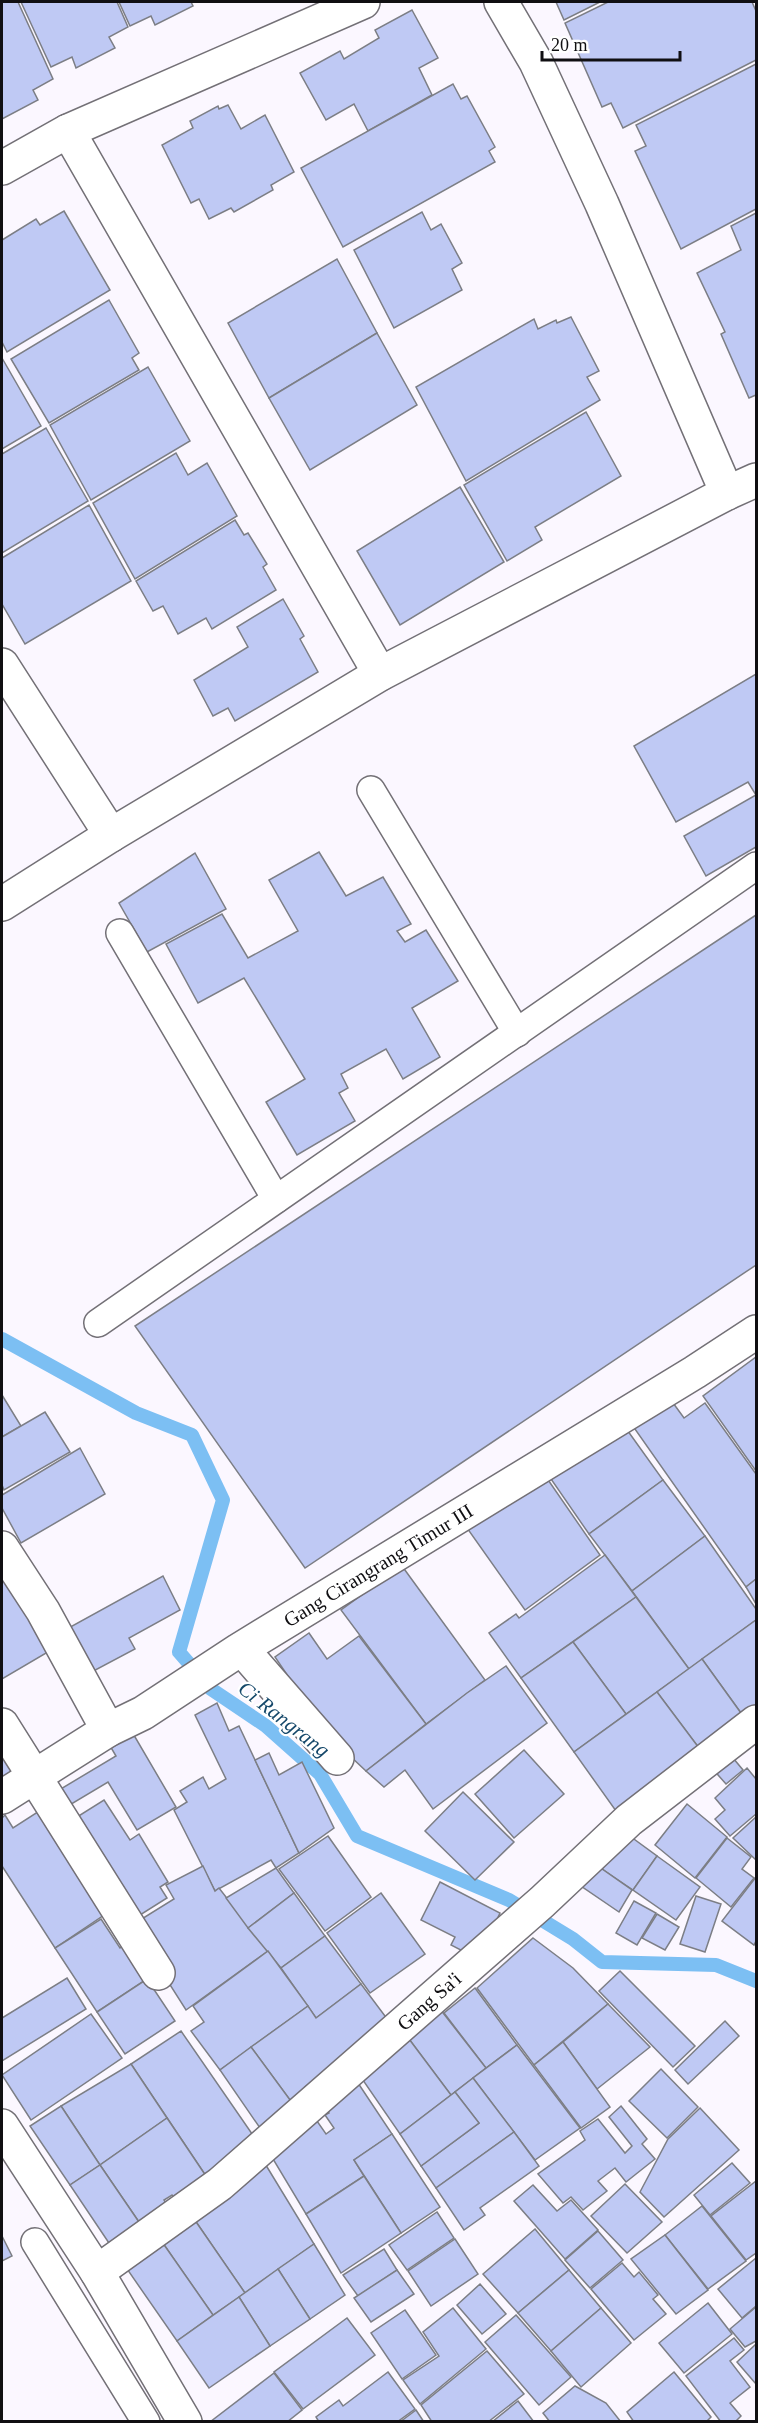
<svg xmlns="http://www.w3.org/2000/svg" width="758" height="2423" font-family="'Times New Roman',serif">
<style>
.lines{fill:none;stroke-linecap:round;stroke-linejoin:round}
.stream{stroke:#7cbff3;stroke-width:14}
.building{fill:#bfc9f4;stroke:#7c7e85;stroke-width:1.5}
.lane-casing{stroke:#737076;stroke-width:30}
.street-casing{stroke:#737076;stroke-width:36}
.lane{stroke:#fff;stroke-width:27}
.street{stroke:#fff;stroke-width:33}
.labels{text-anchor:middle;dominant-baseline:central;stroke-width:4.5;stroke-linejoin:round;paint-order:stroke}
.street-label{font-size:20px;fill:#100f12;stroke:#fff}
.water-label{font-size:21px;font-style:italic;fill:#15486a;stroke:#fff}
</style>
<rect width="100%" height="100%" fill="#fbf7ff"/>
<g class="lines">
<polyline class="stream" points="2,1339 136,1413 192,1435 223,1500 179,1652 211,1689 266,1726 320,1774 357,1836 509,1900 573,1939 602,1962 716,1965 756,1981"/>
</g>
<g class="building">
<polygon points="2,2 18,2 53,79 33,90 38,100 2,119"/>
<polygon points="21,2 117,2 128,27 109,37 115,48 76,68 72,57 51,67"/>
<polygon points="119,2 191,2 193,6 155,25 151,16 130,26"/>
<polygon points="556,2 600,2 564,20"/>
<polygon points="608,2 752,2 756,11 756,60 623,128 611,103 602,107 565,23"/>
<polygon points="412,10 438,58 419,68 432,95 368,131 354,104 326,120 300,73 340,51 344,59 379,38 375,30"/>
<polygon points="756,64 756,209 681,249 635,151 646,146 636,125"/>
<polygon points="453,84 461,99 467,96 495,147 489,151 495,162 343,247 301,168"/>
<polygon points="228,105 241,129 265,115 294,172 271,185 273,190 234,212 231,208 209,219 199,199 191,203 162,145 193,128 190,121 218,106 219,109"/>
<polygon points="64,211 110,290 7,352 2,342 2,240 36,219 40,225"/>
<polygon points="422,212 431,230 441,224 462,263 452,269 462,290 394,328 354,250"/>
<polygon points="756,213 756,395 749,398 721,334 725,332 697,273 741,250 731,226"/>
<polygon points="337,259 377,333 269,398 228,323"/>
<polygon points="109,300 139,353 132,358 139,370 49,423 11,359"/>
<polygon points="571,317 599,371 587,377 600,400 466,481 416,387 534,319 538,329 556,320 557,323"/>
<polygon points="377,333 417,405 310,470 269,398"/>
<polygon points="2,358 41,426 2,449"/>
<polygon points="148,367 190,441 91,500 50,425"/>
<polygon points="586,412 621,476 535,527 542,540 507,561 464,485"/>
<polygon points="46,428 88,501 2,553 2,454"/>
<polygon points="176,453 188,475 207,463 237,516 135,579 93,503"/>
<polygon points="460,487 504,562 400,625 357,551"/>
<polygon points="89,505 131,581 25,644 2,604 2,558"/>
<polygon points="235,520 244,535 248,533 267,564 263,567 276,590 212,629 206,618 178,634 163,606 153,611 136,581"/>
<polygon points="283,599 304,636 300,639 318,672 235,721 228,708 213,716 194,680 248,647 237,627"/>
<polygon points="756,674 756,847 706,876 684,836 756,795 748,782 676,822 634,746"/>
<polygon points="319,852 346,896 383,877 411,924 397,931 405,942 426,930 458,981 412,1008 440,1057 403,1079 386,1049 341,1074 348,1088 339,1093 355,1121 297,1155 266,1102 305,1079 244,978 198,1003 166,944 222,914 248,958 298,931 269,880"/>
<polygon points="195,853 226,909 147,952 119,903"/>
<polygon points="756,915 756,1265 305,1568 135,1326"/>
<polygon points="756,1357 756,1471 703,1396"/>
<polygon points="2,1395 21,1426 2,1437"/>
<polygon points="668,1396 684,1418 705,1403 756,1474 756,1579 746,1587 630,1422"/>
<polygon points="45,1412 70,1452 4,1490 2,1485 2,1437"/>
<polygon points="625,1427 663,1480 589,1534 551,1479"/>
<polygon points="80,1448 105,1494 21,1543 2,1508 2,1495"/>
<polygon points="544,1474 600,1555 525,1610 467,1528"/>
<polygon points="663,1480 705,1536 632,1591 589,1534"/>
<polygon points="705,1536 756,1609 756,1620 689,1669 632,1591"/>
<polygon points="605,1555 636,1597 521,1678 489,1633 516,1614 519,1618"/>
<polygon points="2,1560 53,1649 2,1679"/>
<polygon points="402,1566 485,1680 426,1724 341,1610"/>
<polygon points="163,1576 180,1610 129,1638 135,1649 86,1675 63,1631"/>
<polygon points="756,1579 756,1604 746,1587"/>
<polygon points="636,1597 689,1669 626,1714 573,1642"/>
<polygon points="756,1620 756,1712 746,1720 702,1659"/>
<polygon points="309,1633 327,1659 359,1636 426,1724 366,1771 278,1688 290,1679 275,1657"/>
<polygon points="573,1642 626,1714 574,1752 521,1678"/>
<polygon points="702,1659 746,1720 705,1756 657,1692"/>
<polygon points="506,1666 547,1723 433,1809 405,1770 384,1787 366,1771 467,1693"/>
<polygon points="657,1692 705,1756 621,1818 574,1752"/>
<polygon points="217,1703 229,1731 239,1726 299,1853 276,1868 271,1860 215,1891 174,1810 187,1802 180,1791 203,1777 209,1789 226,1779 195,1715"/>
<polygon points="128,1725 176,1807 137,1830 108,1782 63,1809 54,1793 116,1756 106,1739"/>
<polygon points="2,1738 22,1773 2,1786"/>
<polygon points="524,1750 564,1794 514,1838 475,1794"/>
<polygon points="728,1752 743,1770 726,1784 711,1767"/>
<polygon points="269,1753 279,1775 302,1762 334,1828 299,1853 255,1760"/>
<polygon points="747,1768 756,1779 756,1814 730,1836 715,1819 725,1810 715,1798"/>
<polygon points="463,1792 514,1842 475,1880 425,1831"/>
<polygon points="104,1800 130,1840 139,1834 168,1882 160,1887 167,1898 129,1922 69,1822"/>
<polygon points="687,1804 727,1837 695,1878 655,1845"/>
<polygon points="47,1806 113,1909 55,1948 2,1866 2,1818 5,1815 13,1828"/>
<polygon points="756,1817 756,1860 733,1838"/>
<polygon points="627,1834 657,1856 633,1890 602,1869"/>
<polygon points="328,1836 371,1897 325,1931 279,1869"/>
<polygon points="727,1838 751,1857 742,1869 754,1878 731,1907 696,1878"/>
<polygon points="657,1856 700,1887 676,1920 633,1890"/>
<polygon points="591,1864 602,1869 632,1890 619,1912 578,1884"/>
<polygon points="203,1866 215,1891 219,1888 268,1951 186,2010 132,1925 174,1899 166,1885"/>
<polygon points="276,1868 294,1893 248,1928 226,1898"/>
<polygon points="756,1877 756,1941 754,1945 722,1921"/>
<polygon points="440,1882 500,1913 478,1959 451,1945 455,1937 421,1920"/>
<polygon points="294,1893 325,1936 281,1968 248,1928"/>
<polygon points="381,1893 425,1954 370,1993 327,1933"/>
<polygon points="696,1896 721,1904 705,1952 680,1944"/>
<polygon points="634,1901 656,1913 637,1945 616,1933"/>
<polygon points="657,1914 679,1927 665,1950 642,1938"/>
<polygon points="101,1919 120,1948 132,1940 147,1979 97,2012 55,1948"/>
<polygon points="325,1936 361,1984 316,2018 281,1968"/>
<polygon points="533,1938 573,1968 608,2004 534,2065 477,1988"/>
<polygon points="268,1951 308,2006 220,2070 191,2031 204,2022 193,2006"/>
<polygon points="620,1971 695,2046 673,2067 599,1991"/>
<polygon points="67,1978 86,2009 2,2061 2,2018"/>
<polygon points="147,1979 175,2021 125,2054 97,2012"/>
<polygon points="361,1984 394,2028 333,2066 305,2087 309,2093 293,2104 251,2047 308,2006 316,2018"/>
<polygon points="475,1988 517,2045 486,2068 444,2013"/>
<polygon points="608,2004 650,2047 597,2089 563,2042"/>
<polygon points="440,2009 486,2068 451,2095 406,2035"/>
<polygon points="91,2014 122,2058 31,2120 2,2075"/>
<polygon points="725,2021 739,2036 688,2084 675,2070"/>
<polygon points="181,2031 259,2144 208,2179 131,2064"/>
<polygon points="406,2035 451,2095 400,2134 358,2073"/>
<polygon points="563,2042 610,2107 581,2128 534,2065"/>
<polygon points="517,2045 580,2128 535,2160 473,2078"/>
<polygon points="251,2047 293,2104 260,2128 220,2070"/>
<polygon points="131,2064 167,2118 100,2165 61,2106"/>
<polygon points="661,2069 698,2107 667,2138 629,2101"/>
<polygon points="354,2077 392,2134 354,2160 364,2176 306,2214 270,2154 317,2121 326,2134 334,2128 325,2115 329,2113 321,2100"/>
<polygon points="473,2078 514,2132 436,2188 421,2166 479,2123 455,2092"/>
<polygon points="455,2092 479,2123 421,2166 400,2134"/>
<polygon points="61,2106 100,2165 70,2185 30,2126"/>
<polygon points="621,2106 647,2139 642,2144 655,2159 626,2182 615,2168 598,2181 607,2191 583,2210 571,2197 563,2203 538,2174 585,2140 580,2131 598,2119 625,2153 632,2146 609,2117"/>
<polygon points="700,2108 739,2150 664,2217 640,2192 668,2139"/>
<polygon points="167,2118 208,2179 176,2202 172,2195 164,2200 168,2206 141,2225 100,2165"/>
<polygon points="514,2132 539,2166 480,2208 485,2215 464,2230 436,2188"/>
<polygon points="392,2134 440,2207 401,2233 354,2160"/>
<polygon points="264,2162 314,2244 245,2293 192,2216"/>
<polygon points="732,2163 750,2183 710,2215 694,2195"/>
<polygon points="100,2165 141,2225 115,2252 70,2185"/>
<polygon points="364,2176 401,2233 341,2273 306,2214"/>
<polygon points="756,2181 756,2253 746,2260 711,2216"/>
<polygon points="625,2184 662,2222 627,2253 591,2216"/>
<polygon points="533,2185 557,2211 571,2200 598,2230 565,2259 514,2201"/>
<polygon points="702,2206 746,2261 708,2289 665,2235"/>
<polygon points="437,2212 454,2238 407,2270 389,2245"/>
<polygon points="192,2216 245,2293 213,2315 160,2239"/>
<polygon points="535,2229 569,2270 518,2313 483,2274"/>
<polygon points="598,2231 623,2260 590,2288 565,2260"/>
<polygon points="665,2235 708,2290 676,2314 631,2259"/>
<polygon points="2,2236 12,2256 2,2261"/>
<polygon points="160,2239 213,2315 177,2341 125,2266"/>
<polygon points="455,2239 478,2274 431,2306 408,2271"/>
<polygon points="314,2244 345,2295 310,2319 278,2269"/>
<polygon points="384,2249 397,2270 358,2296 343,2275"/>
<polygon points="756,2258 756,2306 742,2318 718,2289"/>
<polygon points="622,2263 634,2277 639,2272 658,2295 653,2299 666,2314 634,2340 591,2289"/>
<polygon points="278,2269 310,2319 270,2346 239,2297"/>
<polygon points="397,2270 414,2294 371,2322 354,2298"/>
<polygon points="569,2270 601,2308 551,2351 518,2313"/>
<polygon points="480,2284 506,2314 482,2334 457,2305"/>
<polygon points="239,2297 270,2346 209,2388 177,2341"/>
<polygon points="708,2303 732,2334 684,2373 659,2343"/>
<polygon points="756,2307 756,2341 745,2347 730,2329"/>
<polygon points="453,2308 486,2349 420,2404 403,2380 439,2356 423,2332"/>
<polygon points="601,2308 631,2343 581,2387 551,2351"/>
<polygon points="405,2310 436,2355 402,2379 371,2333"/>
<polygon points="516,2315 571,2377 539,2405 485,2342"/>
<polygon points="347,2318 375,2355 303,2409 274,2372"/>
<polygon points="734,2338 744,2350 730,2361 750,2387 730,2403 741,2416 735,2422 721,2422 686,2376"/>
<polygon points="756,2344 756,2384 737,2362"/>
<polygon points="487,2351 524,2394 488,2422 432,2422 421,2405"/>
<polygon points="388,2372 415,2409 397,2422 319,2422 316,2417 339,2400 343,2406"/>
<polygon points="674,2372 711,2417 706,2422 634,2422 627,2412"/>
<polygon points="274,2373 302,2410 287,2422 210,2422"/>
<polygon points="575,2386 606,2403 621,2422 550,2422 543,2413"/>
<polygon points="518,2401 534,2422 492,2422"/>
<polygon points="416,2410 424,2422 400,2422"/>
</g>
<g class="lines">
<g class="lane-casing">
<g id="lane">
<polyline points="371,790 517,1033"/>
<polyline points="120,933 276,1199"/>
<polyline points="98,1323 756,866"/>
<polyline points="35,2242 146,2422"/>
</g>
</g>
<g class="street-casing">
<g id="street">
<polyline points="501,2 536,62 602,204 727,493"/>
<polyline points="68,131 380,674"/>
<polyline points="2,168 68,131 363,2"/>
<polyline points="2,665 111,835"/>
<polyline points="2,904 111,835 380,674 727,493 756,480"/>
<polyline points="2,1548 43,1611 108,1730"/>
<polyline points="242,1649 337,1758"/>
<polyline points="2,1725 158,1973"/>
<path id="s1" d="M2,1797l106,-67 35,-17 96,-63 456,-278 61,-40"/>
<polyline points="2,2126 97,2272 185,2422"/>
<path id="s2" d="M97,2272l123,-88 322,-282 87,-82 127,-98"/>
</g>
</g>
<use href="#lane" class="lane"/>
<use href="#street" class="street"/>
</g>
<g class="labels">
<g class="street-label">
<text stroke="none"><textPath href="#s1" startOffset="442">Gang Cirangrang Timur III</textPath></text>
<text stroke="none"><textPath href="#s2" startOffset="429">Gang Sa'i</textPath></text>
</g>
<g class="water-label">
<text transform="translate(284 1719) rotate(38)">Ci Rangrang</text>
</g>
</g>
<rect width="758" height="2423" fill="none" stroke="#100f12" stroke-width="6"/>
<path d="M542 51v9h138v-9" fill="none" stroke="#100f12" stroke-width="3"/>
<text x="551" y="51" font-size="18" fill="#100f12" stroke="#ffffff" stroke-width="4.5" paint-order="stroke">20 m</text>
</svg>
